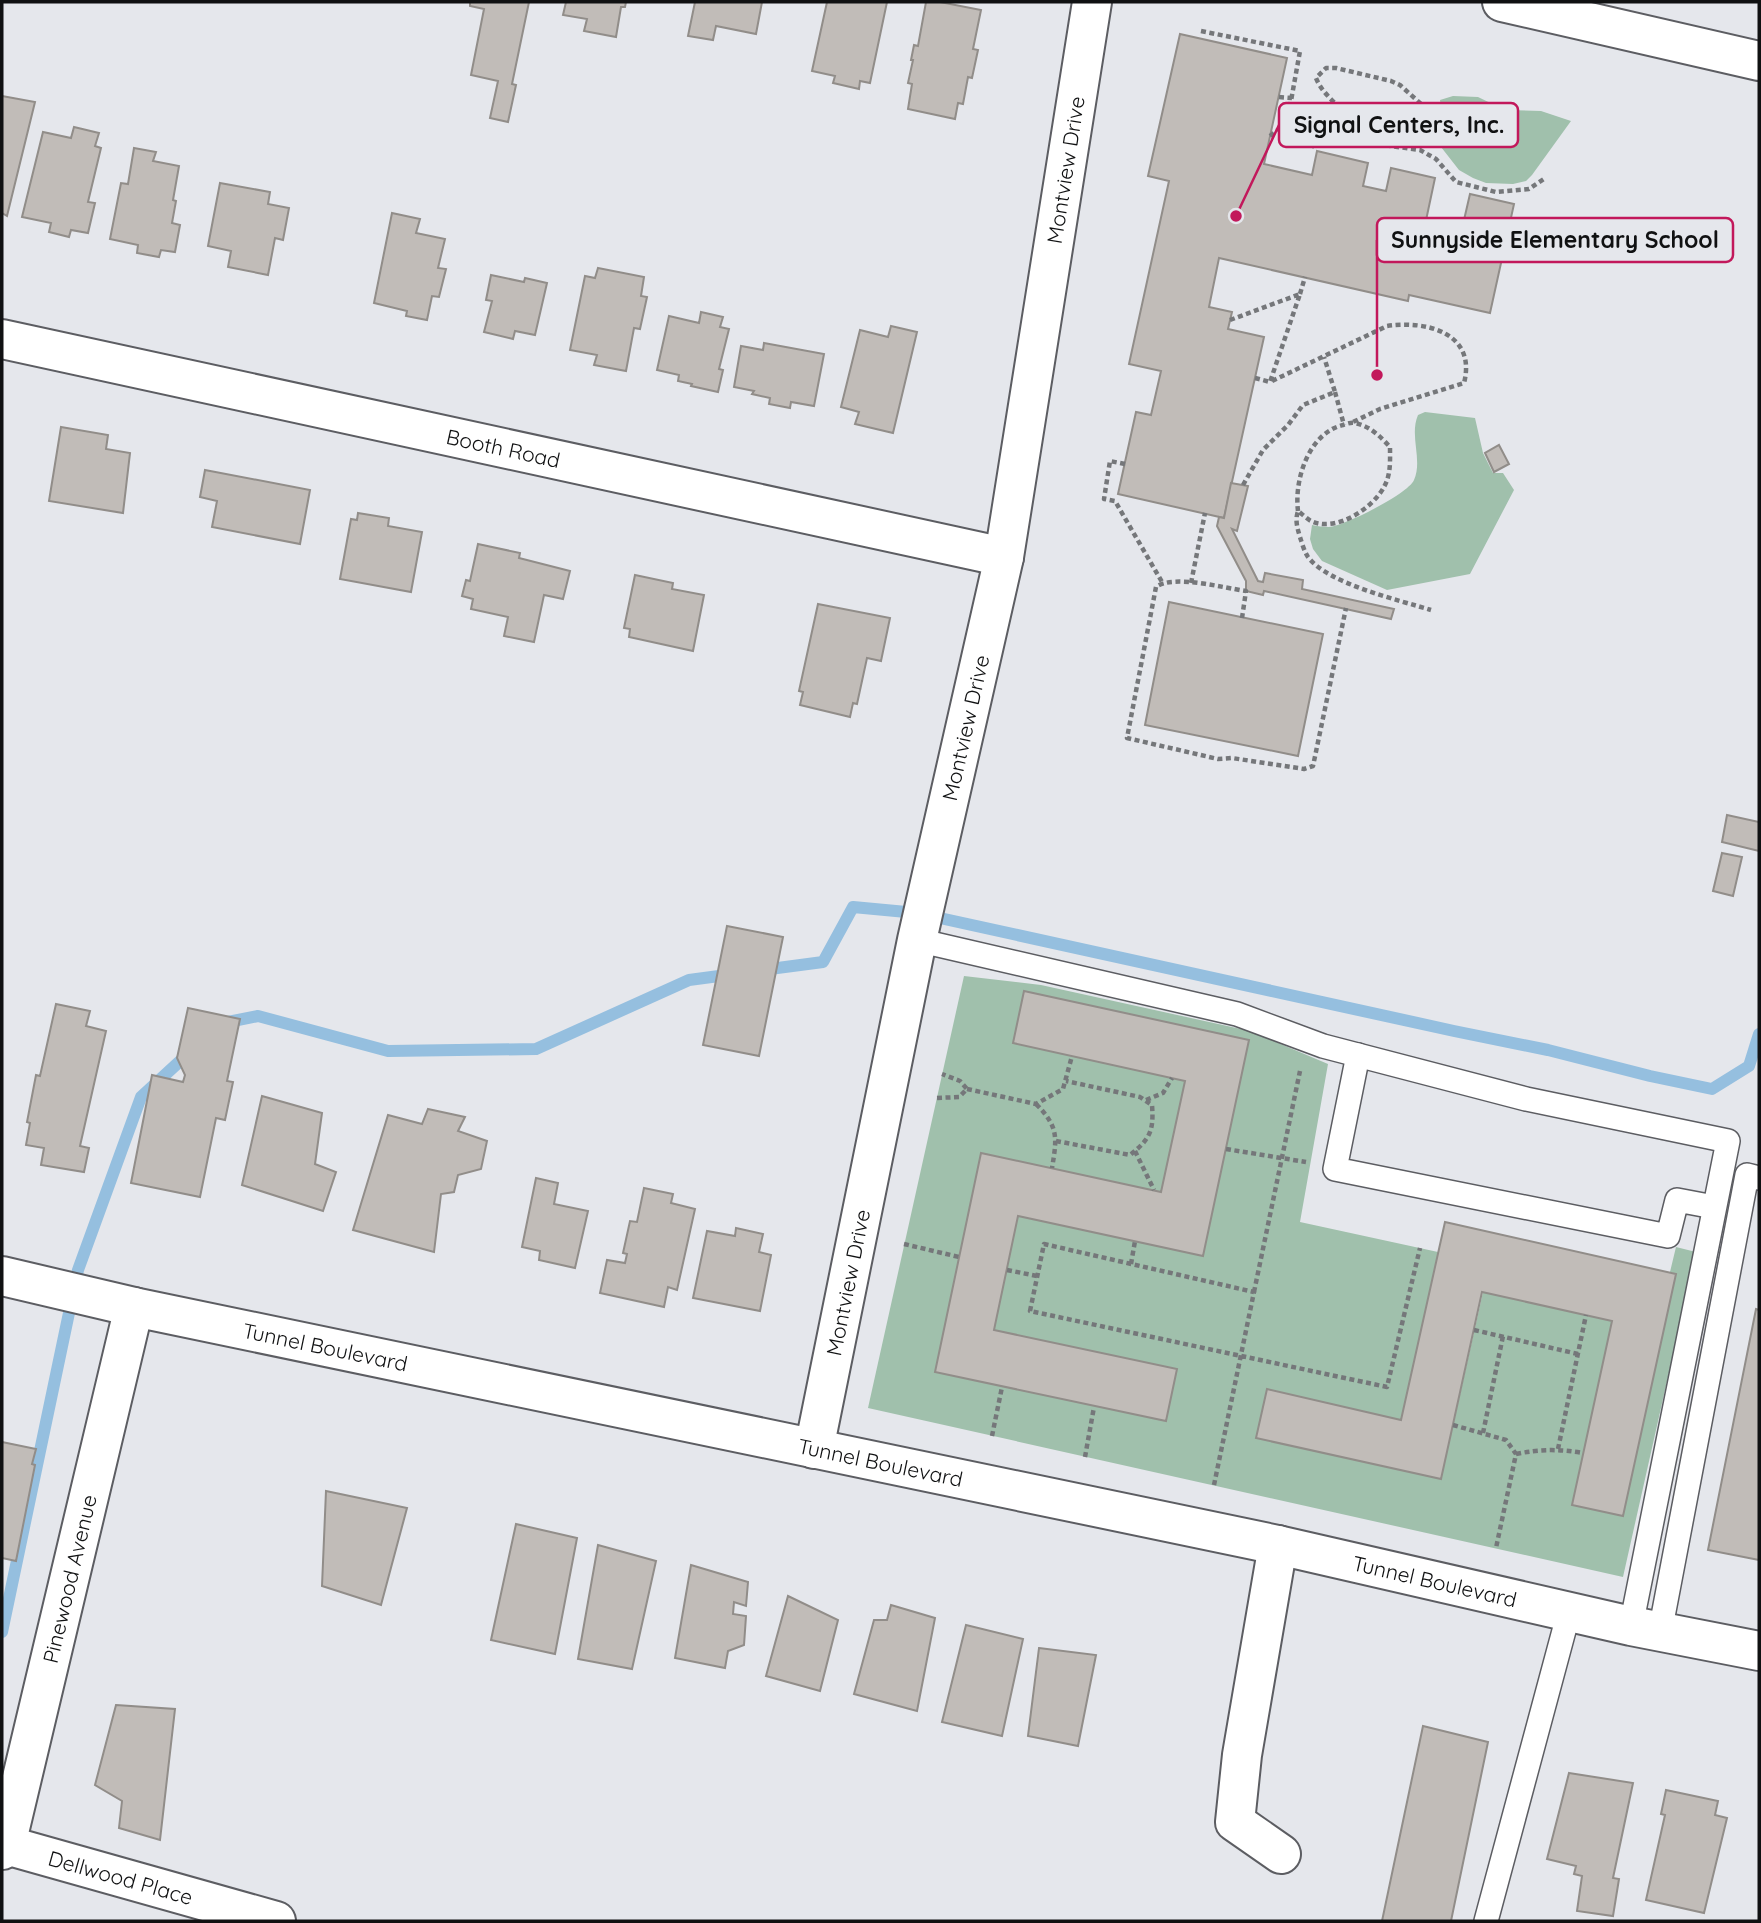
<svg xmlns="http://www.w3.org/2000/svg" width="1761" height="1923" font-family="Quicksand,sans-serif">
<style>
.green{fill:#a0c0ac;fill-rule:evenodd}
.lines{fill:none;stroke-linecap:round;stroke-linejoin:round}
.stream{stroke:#95bfdf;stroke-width:12}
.building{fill:#c1bcb8;stroke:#918d89;stroke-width:2}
.lane-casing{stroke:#5c5d62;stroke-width:26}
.street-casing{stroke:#5c5d62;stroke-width:42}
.secondary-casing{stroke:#5c5d62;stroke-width:42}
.path{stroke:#75777a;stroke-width:4.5;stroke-dasharray:5 3.5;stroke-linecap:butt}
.lane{stroke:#fff;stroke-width:23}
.street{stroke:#fff;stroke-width:38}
.secondary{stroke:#fff;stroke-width:38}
.labels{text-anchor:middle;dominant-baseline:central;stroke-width:7;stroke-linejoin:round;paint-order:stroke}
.street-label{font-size:21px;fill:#101112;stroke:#e5e7ec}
.leader{fill:none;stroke:#c2185b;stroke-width:2.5}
.callout-dot{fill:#c2185b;stroke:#e5e7ec;stroke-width:2.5}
.callout{fill:#e5e7ec;stroke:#c2185b;stroke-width:2.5}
.callout-label{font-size:23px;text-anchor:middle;font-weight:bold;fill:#101112}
</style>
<rect width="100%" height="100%" fill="#e5e7ec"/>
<g class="green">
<polygon points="1453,96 1478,97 1505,110 1541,111 1571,121 1532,175 1526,181 1513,184 1486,183 1473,178 1459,170 1441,147 1444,135 1440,100"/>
<path d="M1425,412l50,6 8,35 10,20h10l11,17 -44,84 -83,16 -65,-29 -9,-12 -3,-10 2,-14c5,1 11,2 17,2 15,-1 79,-33 85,-47 9,-20 -5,-44 4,-65z"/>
<path d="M964,976l77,9 209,46 78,33 -28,158 138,30 -37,168 -134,-31 -10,49 184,41 42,-187 129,29 -40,184 51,11 53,-242 -6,-2 6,-25 20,5 -73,325 -755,-169zM1024,991l225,49 -46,216 -185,-40 -24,114 182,39 -11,52 -230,-49 46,-219 180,39 24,-111 -172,-38z"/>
</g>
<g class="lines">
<g class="stream">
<polyline points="762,970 823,962 853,907 917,913 1454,1031 1548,1050 1650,1076 1712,1089 1749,1066 1759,1034"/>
<polyline points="223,1023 258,1016 388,1051 536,1049 689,980 734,974"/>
<polyline points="2,1632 78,1270 141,1097 191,1051"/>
</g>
</g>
<g class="building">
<polygon points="470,2 529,2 512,84 516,85 508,122 490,118 498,81 471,75 484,9 470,6"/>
<polygon points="566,2 626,2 625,7 621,7 616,37 584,31 587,19 563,15"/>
<polygon points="695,2 762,2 756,34 716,26 713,40 688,36"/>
<polygon points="827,2 887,2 870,83 860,81 859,89 833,83 835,76 812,71"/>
<polygon points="926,2 940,2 981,10 973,49 978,50 972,78 968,77 963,104 958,103 955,119 908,109 912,84 908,83 913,60 911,60 914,45 918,46"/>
<polygon points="1180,34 1287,58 1264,164 1312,175 1317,151 1368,163 1363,186 1386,191 1391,168 1435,178 1425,225 1461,233 1470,194 1514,204 1490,313 1409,295 1408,301 1219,258 1209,307 1232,312 1228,329 1264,337 1224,518 1118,494 1136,412 1151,415 1161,371 1129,364 1169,181 1148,176"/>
<polygon points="2,96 35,102 7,216 2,213"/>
<polygon points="74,127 99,133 95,146 101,148 88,202 95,203 88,233 71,230 69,237 49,232 51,223 22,217 43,132 71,138"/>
<polygon points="134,148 156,152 153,161 179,166 173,200 176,201 172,223 180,225 175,252 161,250 159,257 137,253 138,245 110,239 121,183 128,184"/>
<polygon points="220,183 270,192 268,204 289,208 283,240 275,238 268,275 228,267 231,251 208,246"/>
<polygon points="392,213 420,219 416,233 445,239 438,268 446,269 439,297 432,296 427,320 406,316 407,311 374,303"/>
<polygon points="598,268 644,277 641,296 647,297 640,329 634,328 626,371 594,365 597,355 570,350 585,276 595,278"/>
<polygon points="491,275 524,282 525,278 547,283 535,335 515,331 513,339 484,332 492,301 486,300"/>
<polygon points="701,312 723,317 720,327 729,329 719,369 723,370 718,392 691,386 692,384 678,381 679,375 657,370 669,316 699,323"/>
<polygon points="891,326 917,332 893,433 855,424 859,412 841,407 860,330 888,337"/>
<polygon points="764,343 824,354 814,406 791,402 790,408 769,404 770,398 752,394 754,391 734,387 741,346 763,350"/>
<polygon points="61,427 108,435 106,449 130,453 123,513 49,501"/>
<polygon points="1499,445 1509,464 1494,472 1485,453"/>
<polygon points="205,470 310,490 300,544 212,527 217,501 200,497"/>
<polygon points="1231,483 1248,486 1237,531 1232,529 1258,581 1263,582 1265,573 1303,580 1302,589 1394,609 1391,619 1264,591 1263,595 1246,591 1246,581 1217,526 1219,517 1224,518"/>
<polygon points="358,513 389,518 388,526 422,532 411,592 340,579 351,519 357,520"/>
<polygon points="478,544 520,553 519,558 570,571 563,599 544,595 534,642 504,636 508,617 471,609 473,599 462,596 466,580 470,581"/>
<polygon points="635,575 673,583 672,589 704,595 693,651 629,637 630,629 624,628"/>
<polygon points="1169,602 1323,634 1298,756 1145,725"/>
<polygon points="818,604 890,618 881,661 867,658 857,704 853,703 850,717 800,705 803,692 799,691"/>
<polygon points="1727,815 1759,822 1759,851 1722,842"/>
<polygon points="1722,853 1742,857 1733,896 1713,891"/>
<polygon points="727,926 783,937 759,1056 703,1045"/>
<polygon points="1024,991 1249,1040 1203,1256 1018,1216 994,1330 1177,1369 1166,1421 935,1372 981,1153 1161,1192 1185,1081 1013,1043"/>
<polygon points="56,1004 90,1011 86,1026 106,1031 80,1146 89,1148 84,1172 41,1165 44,1148 26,1145 30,1123 27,1122 36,1075 40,1076"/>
<polygon points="188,1008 240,1019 227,1081 233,1082 225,1120 216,1118 200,1197 131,1183 152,1075 183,1082 185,1075 177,1058"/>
<polygon points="262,1096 322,1113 315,1164 336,1172 323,1211 242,1185"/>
<polygon points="428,1109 465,1117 458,1131 487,1141 481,1169 458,1175 454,1192 441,1194 434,1252 353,1230 388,1115 422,1124"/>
<polygon points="536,1178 558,1183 554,1204 588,1211 575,1268 539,1260 540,1251 522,1247"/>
<polygon points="644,1188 673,1194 671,1203 695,1209 677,1290 668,1287 664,1307 600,1293 607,1260 625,1263 627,1254 623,1253 630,1221 637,1222"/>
<polygon points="1445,1222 1676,1274 1623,1516 1572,1505 1612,1321 1482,1292 1441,1479 1256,1438 1267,1389 1401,1420"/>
<polygon points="736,1228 763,1234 759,1252 771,1255 760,1311 693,1298 707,1231 735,1236"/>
<polygon points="1756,1309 1759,1310 1759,1560 1708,1550"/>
<polygon points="2,1442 36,1449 32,1464 35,1465 16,1561 2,1558"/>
<polygon points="326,1491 407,1508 381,1605 322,1586"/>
<polygon points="516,1524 577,1538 555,1654 491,1640"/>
<polygon points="598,1545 656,1561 632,1669 578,1659"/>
<polygon points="691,1565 748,1582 746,1606 734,1602 733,1614 746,1616 744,1645 728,1651 725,1668 675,1658"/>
<polygon points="788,1596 838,1620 820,1691 766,1676"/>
<polygon points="891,1605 935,1618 917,1711 854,1694 874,1620 887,1620"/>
<polygon points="966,1625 1023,1639 1002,1736 942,1722"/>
<polygon points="1039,1648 1096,1655 1078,1746 1028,1736"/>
<polygon points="116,1705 175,1709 160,1840 119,1828 122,1801 95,1785"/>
<polygon points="1423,1726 1488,1742 1451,1921 1382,1921"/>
<polygon points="1569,1773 1633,1783 1613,1878 1619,1879 1613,1916 1577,1911 1582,1876 1574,1874 1576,1866 1547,1859"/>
<polygon points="1666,1790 1718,1801 1715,1815 1727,1818 1704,1913 1646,1900 1665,1815 1661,1814"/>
</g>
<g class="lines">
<g class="lane-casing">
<g id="lane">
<polyline points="917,940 1237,1014 1323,1046 1526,1099 1728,1141 1631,1626"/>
<polyline points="1358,1055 1335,1169 1668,1236 1677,1200 1714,1207"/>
<polyline points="1660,1632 1747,1175 1759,1178"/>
<polyline points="1486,1921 1569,1612"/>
</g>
</g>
<g class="street-casing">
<g id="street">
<path id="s1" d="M2,339l1002,218"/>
<path id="s2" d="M814,1449l103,-509 87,-383 88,-555"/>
<polyline points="1278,1545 1242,1755 1235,1822 1281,1854"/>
<path id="s3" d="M6,1845l270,76"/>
<path id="s4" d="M2,1850l4,-5 128,-538"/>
</g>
</g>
<g class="secondary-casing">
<g id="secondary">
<polyline points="1502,2 1759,61"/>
<path id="s5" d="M2,1276l132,31 1144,238 353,81 128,25"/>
</g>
</g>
<g class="path">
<polyline points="1201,31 1300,51 1287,123 1313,146 1317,136 1420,150 1436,159 1456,182 1496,192 1529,189 1544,179"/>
<polyline points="1279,97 1292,98"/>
<polyline points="1270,136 1287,123"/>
<path d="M1365,142c-2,-21 -40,-40 -49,-64l10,-10h10l55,13 9,4 21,19 20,7"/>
<polyline points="1300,294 1305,277"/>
<path d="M1230,320l70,-26 -30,88 117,-56c39,-6 90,7 77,57l-84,26 -27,13"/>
<polyline points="1255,378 1270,382"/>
<polyline points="1335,392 1344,425"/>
<polyline points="1125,464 1110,461 1104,499 1115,501 1162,582"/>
<polyline points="1243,485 1263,450 1288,425 1303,405 1335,392 1324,357"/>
<path d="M1298,511c-4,-32 11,-78 45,-86 3,-1 9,-3 11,-2 15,2 27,14 36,24 0,13 1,26 -5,38 -11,23 -49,48 -74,36 -4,-2 -9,-7 -13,-10 -3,9 -1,16 2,26 2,6 4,14 8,20 20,27 91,43 123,53"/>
<polyline points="1191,583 1205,513"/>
<path d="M1242,618l4,-27c-22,-3 -73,-17 -90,-4l-29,151 91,21 14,-1 72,11 9,-3 33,-158"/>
<polyline points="967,1089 1036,1104 1063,1089 1072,1056"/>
<polyline points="937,1098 959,1097 967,1089 960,1081 942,1074"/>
<polyline points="1146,1100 1163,1093 1172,1078"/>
<path d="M1036,1104c23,23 21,34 16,64"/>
<path d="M1056,1141l74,14c20,-16 24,-24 22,-50l-12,-8 -74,-16"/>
<polyline points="1226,1149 1306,1162"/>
<polyline points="1135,1151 1154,1190"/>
<polyline points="904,1244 959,1257"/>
<polyline points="1131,1264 1135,1241"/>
<polyline points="1007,1270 1037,1276"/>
<polyline points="1254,1292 1300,1071"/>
<polyline points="1474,1330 1578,1354"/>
<polyline points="1453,1425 1506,1440 1516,1454 1496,1548"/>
<polyline points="1483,1433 1503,1336"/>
<polyline points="992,1436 1002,1387"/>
<polyline points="1558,1449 1586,1315"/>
<path d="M1516,1454c24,-5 43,-5 67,-1"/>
<polyline points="1085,1457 1094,1407"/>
<polyline points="1214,1485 1254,1292 1044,1244 1030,1311 1387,1387 1420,1248"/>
</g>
<use href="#lane" class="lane"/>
<use href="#street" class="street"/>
<use href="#secondary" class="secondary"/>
</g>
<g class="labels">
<g class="street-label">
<text stroke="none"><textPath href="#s2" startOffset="1304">Montview Drive</textPath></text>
<text stroke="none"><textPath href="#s1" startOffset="513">Booth Road</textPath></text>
<text stroke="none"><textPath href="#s2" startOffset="737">Montview Drive</textPath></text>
<text stroke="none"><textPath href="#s2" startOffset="170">Montview Drive</textPath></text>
<text stroke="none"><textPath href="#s5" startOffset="331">Tunnel Boulevard</textPath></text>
<text stroke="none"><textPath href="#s5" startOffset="898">Tunnel Boulevard</textPath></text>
<text stroke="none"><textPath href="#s4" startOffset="280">Pinewood Avenue</textPath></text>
<text stroke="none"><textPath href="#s5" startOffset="1465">Tunnel Boulevard</textPath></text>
<text stroke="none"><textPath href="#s3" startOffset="119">Dellwood Place</textPath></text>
</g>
</g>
<path class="leader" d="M1236 216L1279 125M1377 375L1377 240"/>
<g class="callout-dot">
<circle cx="1236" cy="216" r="7"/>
<circle cx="1377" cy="375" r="7"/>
</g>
<g class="callout">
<rect x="1279" y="103" width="239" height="44" rx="7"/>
<rect x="1377" y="218" width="356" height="44" rx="7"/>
</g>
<g class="callout-label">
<text x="1399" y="133">Signal Centers, Inc.</text>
<text x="1555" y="248">Sunnyside Elementary School</text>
</g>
<rect width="1761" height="1923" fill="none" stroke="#101112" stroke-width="7"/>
</svg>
